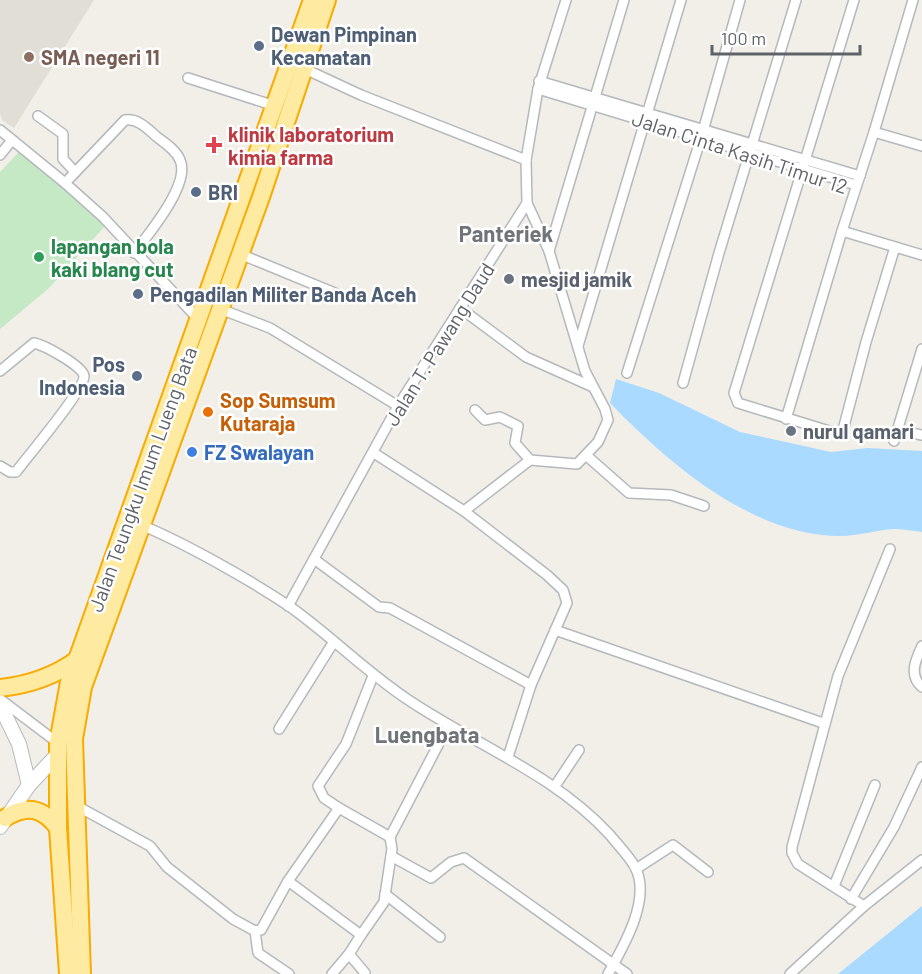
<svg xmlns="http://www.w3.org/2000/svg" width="922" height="974" font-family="Barlow,sans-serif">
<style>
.education{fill:#e1ded6}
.green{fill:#c5e8c5}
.water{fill:#aadaff}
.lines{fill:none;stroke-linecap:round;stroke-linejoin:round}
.minor-casing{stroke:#b5b8bc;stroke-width:12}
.secondary-casing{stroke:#b6babf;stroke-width:16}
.trunk-casing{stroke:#f9ab00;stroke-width:20}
.minor{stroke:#fff;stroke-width:9}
.secondary{stroke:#fff;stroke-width:14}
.trunk{stroke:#feeaa1;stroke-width:16}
.service-dot{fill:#5c6f8a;stroke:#fff;stroke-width:2}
.education-dot{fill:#8d6e63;stroke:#fff;stroke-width:2}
.health-dot{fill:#e0444e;stroke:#fff;stroke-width:2}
.leisure-dot{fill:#2e9e5b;stroke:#fff;stroke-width:2}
.worship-dot{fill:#6b7280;stroke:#fff;stroke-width:2}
.food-dot{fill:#e8710a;stroke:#fff;stroke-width:2}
.shop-dot{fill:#3f7fe0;stroke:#fff;stroke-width:2}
.labels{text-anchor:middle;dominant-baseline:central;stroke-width:5;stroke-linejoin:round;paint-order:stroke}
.service-label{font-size:20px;font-weight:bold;fill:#4e5e75;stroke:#fff;text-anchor:start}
.education-label{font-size:20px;font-weight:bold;fill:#785e54;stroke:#fff;text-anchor:start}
.health-label{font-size:20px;font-weight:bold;fill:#be3a42;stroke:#fff;text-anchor:start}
.street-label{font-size:20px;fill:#5f6368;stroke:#fff}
.leisure-label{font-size:20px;font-weight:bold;fill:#27864d;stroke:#fff;text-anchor:start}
.worship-label{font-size:20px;font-weight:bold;fill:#5b616d;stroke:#fff;text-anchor:start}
.food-label{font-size:20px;font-weight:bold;fill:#c56008;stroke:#fff;text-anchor:start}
.shop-label{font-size:20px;font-weight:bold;fill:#366cbe;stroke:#fff;text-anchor:start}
.quarter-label{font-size:22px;font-weight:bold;fill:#70757a;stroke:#fff}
</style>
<rect width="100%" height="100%" fill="#f1efe8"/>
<polygon class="education" points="0,0 94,0 14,128 2,120 0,114"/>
<polygon class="green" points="22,149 106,225 48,289 0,329 0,172"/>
<g class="water">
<path d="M616,379l43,14 81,39 91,20 37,-4 54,3v81c-9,-1 -19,-3 -28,-3 -18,1 -36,7 -54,7 -88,0 -173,-74 -230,-133z"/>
<polygon points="922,906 922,974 838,974"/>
</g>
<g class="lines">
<g class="minor-casing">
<g id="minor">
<polyline points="854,0 734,393 738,403 839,434 843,430 866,342 895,247"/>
<polyline points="305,69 361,95 526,160"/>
<polyline points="188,78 275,106"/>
<polyline points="539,81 860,176"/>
<polyline points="538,89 856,185"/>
<polyline points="38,116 63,134 63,159 75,172"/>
<polyline points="0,130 65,183 103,217 199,320"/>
<polyline points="874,132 913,0"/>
<polyline points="922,146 874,132 842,231 922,255"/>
<polyline points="0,155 12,140"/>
<path d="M65,183l60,-63c13,-2 23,9 32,17 8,6 19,13 23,23 11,24 -32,75 -46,93"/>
<polyline points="549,251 624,0"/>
<polyline points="240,254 347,298"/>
<polyline points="460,308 526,357 593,387"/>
<polyline points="220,309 270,328 398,406"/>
<polyline points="578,346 681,0"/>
<path d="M0,371l34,-28c10,2 49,23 50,33 1,13 -57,81 -68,96h-6l-10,-6"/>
<polyline points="627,373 701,138 740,0"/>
<polyline points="683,383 719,253 796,0"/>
<polyline points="475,410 485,420 500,417 518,426 515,443 530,460"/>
<polyline points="786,419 842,231"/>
<polyline points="897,430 922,435"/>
<polyline points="894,441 922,349"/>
<polyline points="374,453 464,511 547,575 563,590 567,603 531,685 508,757"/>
<polyline points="587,456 629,493 671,495 704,506"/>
<polyline points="464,511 530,460 577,464 598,442 608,420 605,409 585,371 549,251 527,203"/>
<path d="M141,525c44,18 109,55 148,81 41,29 76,65 118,93 68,46 146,74 203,136 8,10 19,21 25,32 17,32 -12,80 -27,107"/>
<polyline points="314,559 379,607 390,608 531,685"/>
<polyline points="288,606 398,406 527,203 526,160 538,89 566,0"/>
<polyline points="555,630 823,723"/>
<path d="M922,646c-6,13 -14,29 0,41"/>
<polyline points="0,699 58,743"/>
<polyline points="279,729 333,643"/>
<polyline points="555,786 579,750"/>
<polyline points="77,806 150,846 167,867 233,919 255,931"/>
<polyline points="339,808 324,798 318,786 346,744 373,676"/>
<polyline points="390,837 448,726"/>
<polyline points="391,856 431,878 451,862 464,858 627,974"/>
<polyline points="636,869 673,845 708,872"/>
<polyline points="834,886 875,785"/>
<polyline points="385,894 440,937"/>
<polyline points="851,899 894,827 922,767"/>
<polyline points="864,906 798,864 792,853 792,847 838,676 890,549"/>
<polyline points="255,931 261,930 288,881 339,808 390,837 392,849 384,902 361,935 288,881"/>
<polyline points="255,931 258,953 289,974"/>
<polyline points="361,935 349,954 365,973"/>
<polyline points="332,974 349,954"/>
<polyline points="790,974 864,906 922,860"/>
</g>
</g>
<g class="secondary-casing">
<g id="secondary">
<polyline points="0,705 19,744 29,785"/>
<polyline points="0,827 29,785 58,754"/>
</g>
</g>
<g class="trunk-casing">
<g id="trunk">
<path d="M0,688c29,-3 55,-12 78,-29"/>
<path d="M5,818c22,-14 38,-10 53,10"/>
<polyline points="68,974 58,828 58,743 69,682 312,0"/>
<polyline points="82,974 74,739 83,687 261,197 327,0"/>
</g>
</g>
<use href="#minor" class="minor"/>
<use href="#secondary" class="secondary"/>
<use href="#trunk" class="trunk"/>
</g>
<g class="service-dot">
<circle cx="259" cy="46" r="6"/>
<circle cx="196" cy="192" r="6"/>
<circle cx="138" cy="294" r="6"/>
<circle cx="137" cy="376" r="6"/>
</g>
<circle class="education-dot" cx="29" cy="57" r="6"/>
<path class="health-dot" d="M211 136h6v6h6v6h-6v6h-6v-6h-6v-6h6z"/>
<circle class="leisure-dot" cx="39" cy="257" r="6"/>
<g class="worship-dot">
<circle cx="509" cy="279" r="6"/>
<circle cx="791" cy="431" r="6"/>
</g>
<circle class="food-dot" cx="208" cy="412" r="6"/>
<circle class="shop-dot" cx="192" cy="452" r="6"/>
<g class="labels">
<g class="service-label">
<text x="271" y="34">Dewan Pimpinan<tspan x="271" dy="23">Kecamatan</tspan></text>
<text x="208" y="192">BRI</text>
<text x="150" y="294">Pengadilan Militer Banda Aceh</text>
<text x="125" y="364" text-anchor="end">Pos<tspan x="125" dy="23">Indonesia</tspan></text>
</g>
<g class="education-label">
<text x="41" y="57">SMA negeri 11</text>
</g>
<g class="health-label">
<text x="228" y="134">klinik laboratorium<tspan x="228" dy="23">kimia farma</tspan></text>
</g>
<g class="street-label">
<text transform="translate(740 152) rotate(18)">Jalan Cinta Kasih Timur 12</text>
<text transform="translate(439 344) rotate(-58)">Jalan T. Pawang Daud</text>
<text transform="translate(142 479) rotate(-70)">Jalan Teungku Imum Lueng Bata</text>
</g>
<g class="leisure-label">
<text x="51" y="246">lapangan bola<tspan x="51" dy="23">kaki blang cut</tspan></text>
</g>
<g class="worship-label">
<text x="521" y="279">mesjid jamik</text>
<text x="803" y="431">nurul qamari</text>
</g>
<g class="food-label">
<text x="220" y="400">Sop Sumsum<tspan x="220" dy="23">Kutaraja</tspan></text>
</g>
<g class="shop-label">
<text x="204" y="452">FZ Swalayan</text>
</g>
<g class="quarter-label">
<text x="506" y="233">Panteriek</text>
<text x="427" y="734">Luengbata</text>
</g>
</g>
<path d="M712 45v9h148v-9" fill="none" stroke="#5f6368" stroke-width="3"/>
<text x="721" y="45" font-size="18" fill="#5f6368" stroke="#ffffff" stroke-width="4.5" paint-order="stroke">100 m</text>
</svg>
